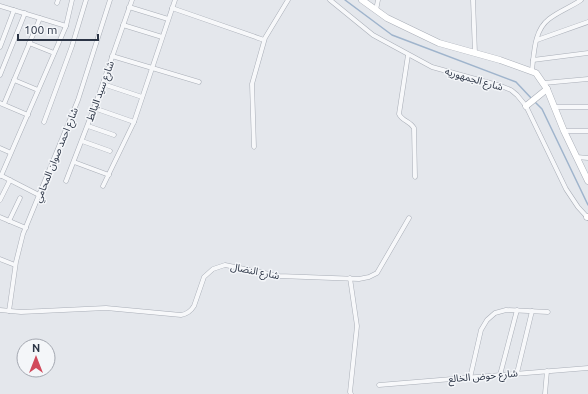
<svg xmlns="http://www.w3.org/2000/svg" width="588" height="394" font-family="Ubuntu,'Noto Sans Arabic',sans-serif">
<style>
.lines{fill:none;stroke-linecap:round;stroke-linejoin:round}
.stream{stroke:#9fb4cc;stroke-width:1.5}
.street-casing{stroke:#a9aeb7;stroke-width:5}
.secondary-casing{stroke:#a9aeb7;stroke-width:7}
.street{stroke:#f7f8fa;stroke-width:4}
.secondary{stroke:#fff;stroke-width:6}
.labels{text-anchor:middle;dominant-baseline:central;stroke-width:3;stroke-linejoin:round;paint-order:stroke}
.street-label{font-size:10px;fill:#2b3445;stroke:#f4f6f9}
</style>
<rect width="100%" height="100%" fill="#e4e7ec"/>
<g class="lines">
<g class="stream">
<polyline points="345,0 392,35 516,82 532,99"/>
<polyline points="535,102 542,109 588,205"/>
</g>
<g class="street-casing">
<g id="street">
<polyline points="330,0 373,35 432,67 501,86 511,90 517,95 526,106 566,189 578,207 588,218"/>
<polyline points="473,0 475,53"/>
<polyline points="57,3 58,0"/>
<polyline points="0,6 66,26"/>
<polyline points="129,7 168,19"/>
<polyline points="172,8 264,40"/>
<polyline points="376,10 378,0"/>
<polyline points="123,25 162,37"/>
<polyline points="537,40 588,22"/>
<polyline points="29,43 54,53"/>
<polyline points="0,47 14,10"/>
<path d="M408,55l-9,59c3,7 11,7 15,14l1,49"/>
<polyline points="112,56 199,82"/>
<polyline points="533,60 588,53"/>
<path d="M532,70c2,-16 2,-40 17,-51 10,-8 22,-12 32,-19"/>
<polyline points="0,75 25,13"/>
<polyline points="14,80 38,90"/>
<polyline points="544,83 588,79"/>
<polyline points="103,84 142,97"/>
<polyline points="0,103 28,115"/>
<polyline points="4,104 40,18"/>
<polyline points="554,107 588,107"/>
<polyline points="94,108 134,122"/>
<polyline points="44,122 72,46 86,0"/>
<polyline points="88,126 114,135"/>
<polyline points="564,131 588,131"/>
<polyline points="82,141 110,151"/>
<polyline points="254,147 252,84 265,38 288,0"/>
<polyline points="0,148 9,152"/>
<polyline points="577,157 588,158"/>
<polyline points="74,162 109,175"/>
<polyline points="0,175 39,195"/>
<polyline points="1,176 66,26 72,0"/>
<polyline points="66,181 96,103 132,0"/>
<polyline points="103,186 134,122 175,0"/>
<polyline points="0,200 10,180"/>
<polyline points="0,217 26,228"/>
<polyline points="9,221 20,198"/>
<polyline points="0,259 15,265"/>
<polyline points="350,278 357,326 350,392 351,394"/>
<path d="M0,310l21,2 85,-4 75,7c6,-1 10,-4 13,-9l10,-29 9,-8 12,-4 54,11 80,3 10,-2 8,-4 32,-55"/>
<polyline points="9,311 16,262 23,234 78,100 110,0"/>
<polyline points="517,373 532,311"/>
<polyline points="500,375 517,310"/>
<polyline points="470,378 481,330 487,320 495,313 506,310 548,312"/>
<polyline points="379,385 588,368"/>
<polyline points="545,394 547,371"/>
</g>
</g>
<g class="secondary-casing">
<g id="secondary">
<polyline points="362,0 387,18 439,43 500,60 536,73 547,89 564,131 588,181"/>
<polyline points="526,106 547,89"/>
<polyline points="587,217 588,217"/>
</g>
</g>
<use href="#street" class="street"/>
<use href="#secondary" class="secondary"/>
</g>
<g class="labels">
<g class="street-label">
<text transform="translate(474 79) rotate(16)">شارع الجمهوريه</text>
<text transform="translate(100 91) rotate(-70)">شارع سيد البالط</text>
<text transform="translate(56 155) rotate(-68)">شارع احمد صوان المحامي</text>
<text transform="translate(255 271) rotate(11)">شارع النضال</text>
<text transform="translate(483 376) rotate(-5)">شارع حوض الخالع</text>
</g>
</g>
<g transform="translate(36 358)"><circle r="19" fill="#f4f6f9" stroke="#a4a8b1"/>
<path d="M0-3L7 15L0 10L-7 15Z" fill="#d1495b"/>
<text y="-6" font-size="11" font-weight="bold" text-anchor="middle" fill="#2b3445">N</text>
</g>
<path d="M18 34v6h80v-6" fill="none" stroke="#2b3445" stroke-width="2"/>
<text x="24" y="34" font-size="12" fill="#2b3445" stroke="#f4f6f9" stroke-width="3" paint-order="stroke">100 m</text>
</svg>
